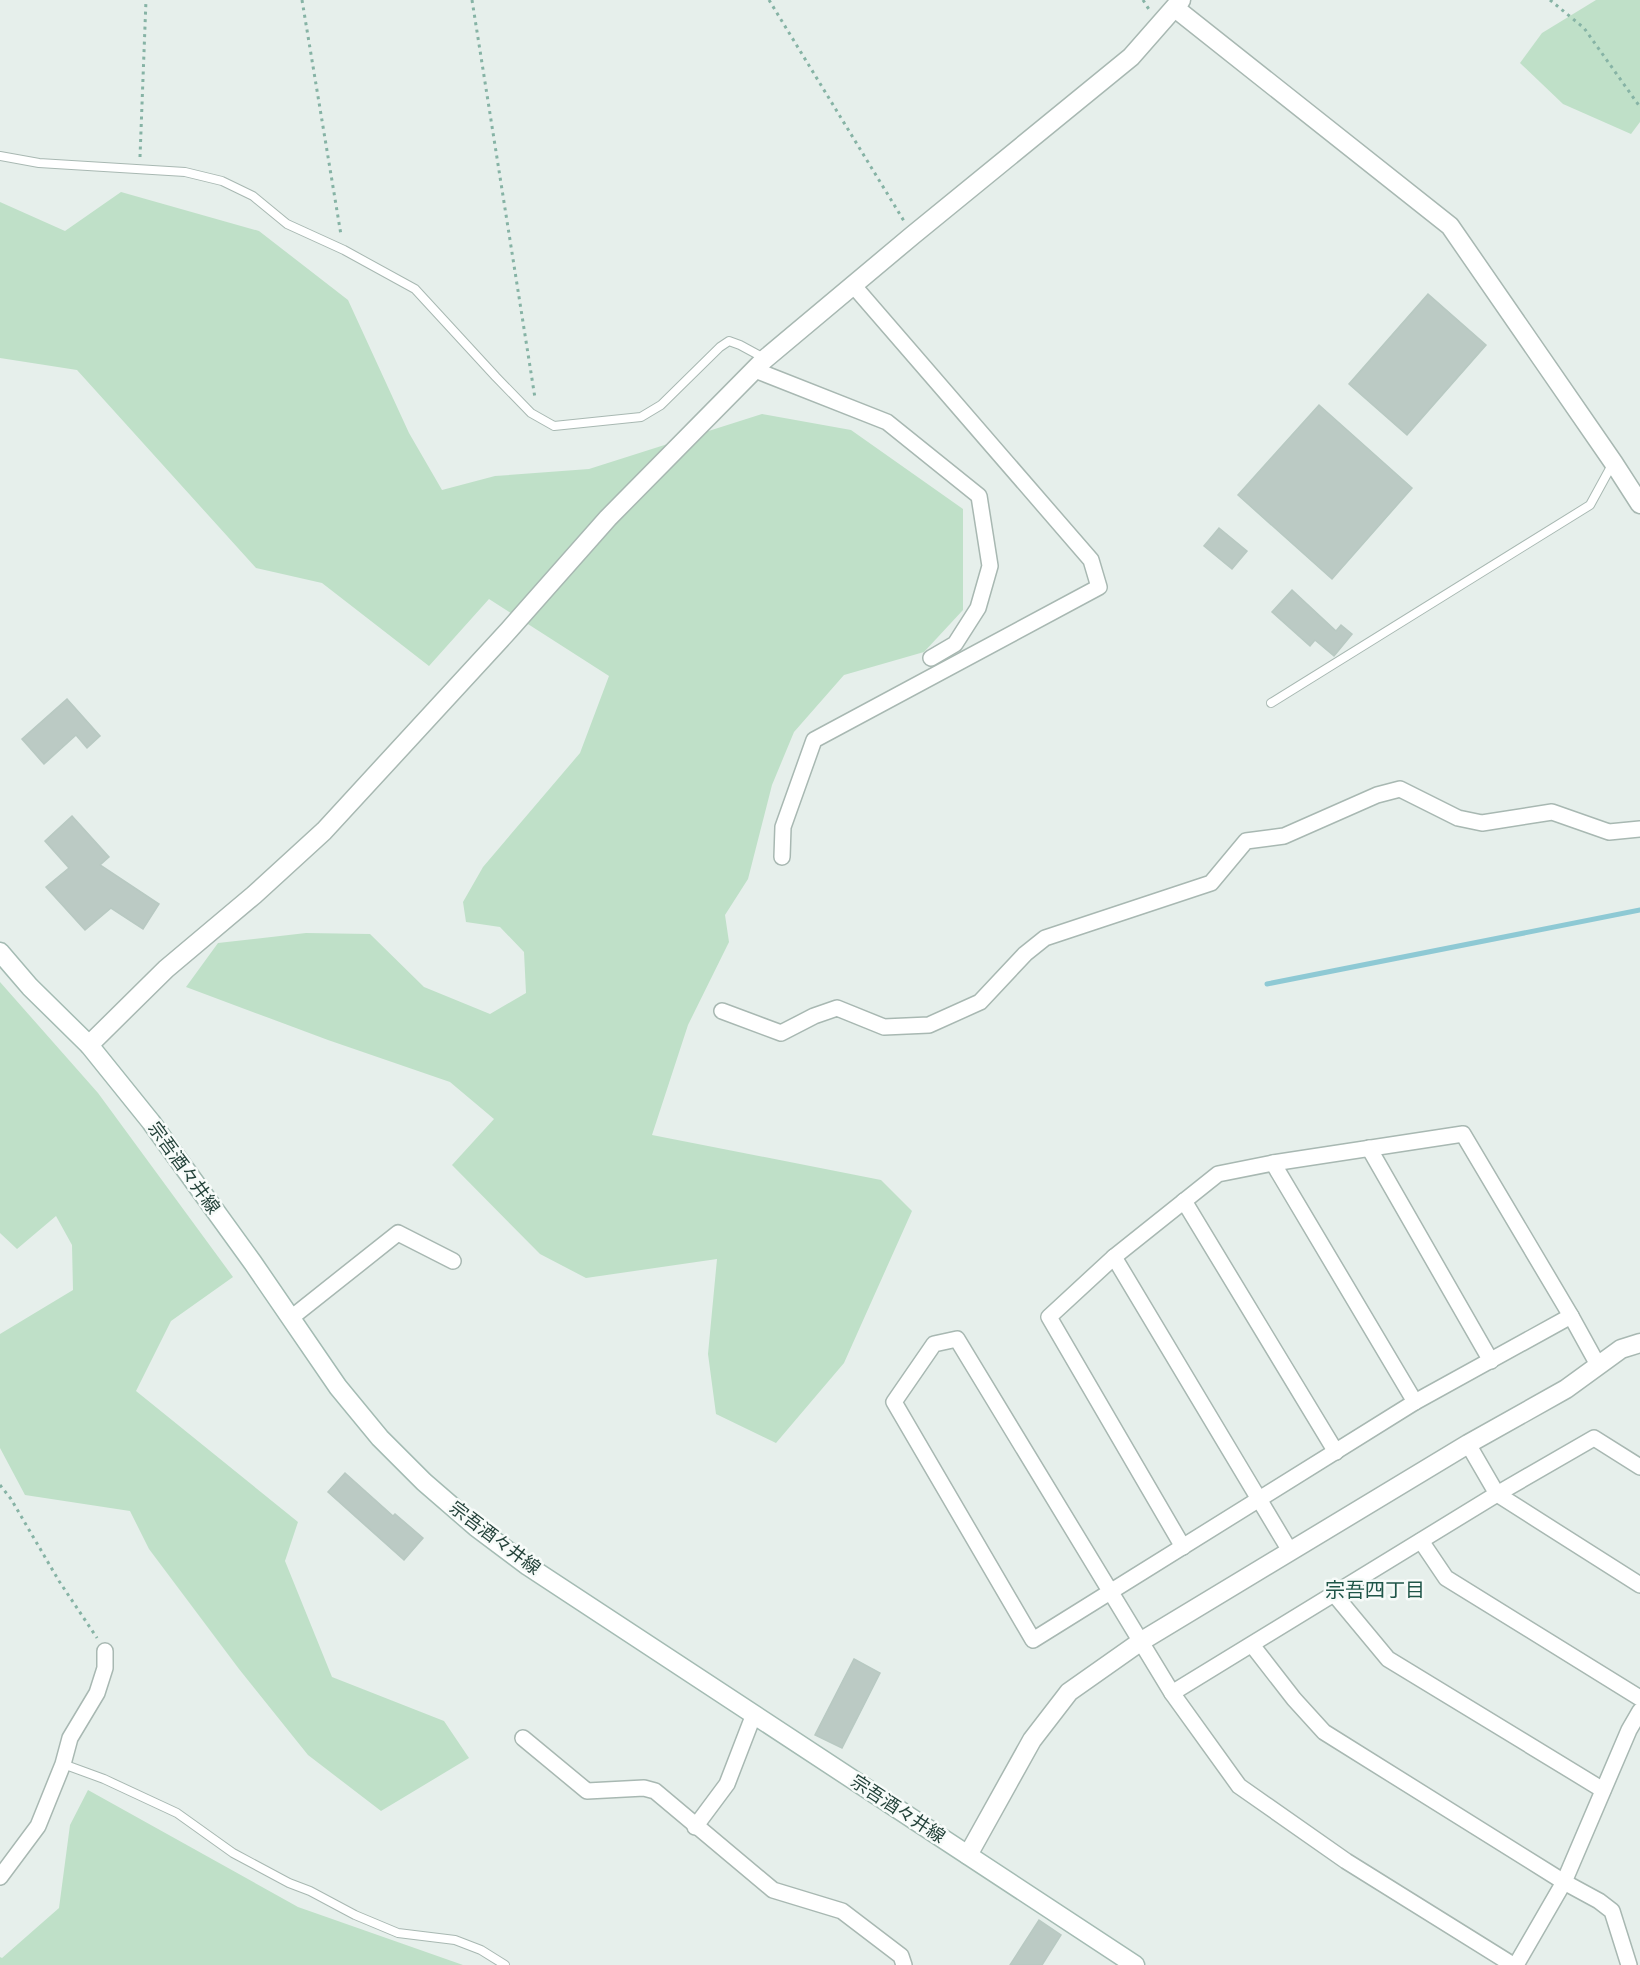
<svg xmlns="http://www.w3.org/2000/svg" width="1640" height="1965" font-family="Jost,'Noto Sans JP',sans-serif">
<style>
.green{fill:#bfe0c8}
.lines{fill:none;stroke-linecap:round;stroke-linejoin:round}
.stream{stroke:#8ec9d4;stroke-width:5}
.building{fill:#bbcac4;stroke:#b8c9c2;stroke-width:1.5}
.service-casing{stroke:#a8b8b2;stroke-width:10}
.minor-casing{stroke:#a8b8b2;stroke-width:18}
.tertiary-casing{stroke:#a8b8b2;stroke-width:21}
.secondary-casing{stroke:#a4bbb3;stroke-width:21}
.path{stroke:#86b3a5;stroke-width:3;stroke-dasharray:3 4.5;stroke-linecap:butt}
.service{stroke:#fff;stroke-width:8}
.minor{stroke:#fff;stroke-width:15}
.tertiary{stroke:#fff;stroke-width:18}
.secondary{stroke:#fff;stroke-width:18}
.labels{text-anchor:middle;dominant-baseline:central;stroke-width:5;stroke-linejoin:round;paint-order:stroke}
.street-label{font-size:18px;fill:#24423a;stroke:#f7fbf9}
.neighbourhood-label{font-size:20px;fill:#1f5548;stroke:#f7fbf9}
</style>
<rect width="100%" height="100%" fill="#e6efeb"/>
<g class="green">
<polygon points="1596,0 1640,0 1640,122 1631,134 1563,104 1520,63 1542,33"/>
<polygon points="121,192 259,231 348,300 409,433 442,490 495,476 589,469 762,414 851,430 963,509 963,610 924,652 844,675 794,732 772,785 748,879 725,915 729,942 688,1025 652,1135 881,1180 912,1211 844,1363 776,1443 716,1414 708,1354 717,1259 586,1278 540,1254 452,1165 494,1119 450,1082 328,1040 186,987 218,943 306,933 370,934 424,987 490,1014 526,993 524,952 500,927 466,922 463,902 483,867 580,753 609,676 489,599 429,666 322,583 256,568 77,370 0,358 0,202 65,231"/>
<polygon points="0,982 98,1093 233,1277 171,1321 136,1391 298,1522 285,1561 332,1677 444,1721 469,1758 381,1811 308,1755 239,1669 149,1549 130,1511 25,1495 0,1448 0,1334 73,1290 72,1245 56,1216 17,1249 0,1233"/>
<polygon points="88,1790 298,1907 463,1965 0,1965 0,1957 2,1958 59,1908 70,1825"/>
</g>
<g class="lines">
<polyline class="stream" points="1267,984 1640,910"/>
</g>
<g class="building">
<polygon points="1428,294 1486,345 1407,435 1349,384"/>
<polygon points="1319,405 1412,488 1332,579 1238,495"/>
<polygon points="1219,528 1247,551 1232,569 1204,546"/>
<polygon points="1292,590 1336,631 1341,625 1352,634 1334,656 1315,640 1310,646 1272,612"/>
<polygon points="67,699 100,736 87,748 76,735 44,764 22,739"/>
<polygon points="72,816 109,857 100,865 159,904 143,929 111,908 85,930 46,887 69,868 45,841"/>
<polygon points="345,1473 393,1516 395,1514 423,1538 404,1560 328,1492"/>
<polygon points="854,1659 880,1673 842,1748 815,1735"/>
<polygon points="1039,1920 1061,1935 1042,1965 1010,1965"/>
</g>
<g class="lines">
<g class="service-casing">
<g id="service">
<polyline points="0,156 39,163 185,172 222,181 253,196 287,224 344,250 415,289 496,377 531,413 554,426 641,417 661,405 720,347 729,341 740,345 764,358"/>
<polyline points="1271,703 1590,505 1613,463"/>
<polyline points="63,1764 104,1779 177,1813 233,1853 289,1883 310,1891 355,1915 398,1933 455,1940 481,1950 505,1965"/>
</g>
</g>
<g class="minor-casing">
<g id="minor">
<polyline points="755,370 887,422 979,496 990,566 978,608 955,644 931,658"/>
<polyline points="782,857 783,827 814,740 1099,587 1091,560 853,285"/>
<polyline points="722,1011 781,1033 814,1016 837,1008 884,1027 929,1025 980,1002 1025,954 1045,938 1211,883 1246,841 1284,836 1377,795 1400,789 1458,818 1482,823 1552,812 1609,832 1640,829"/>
<polyline points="1369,1148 1491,1361"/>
<polyline points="1273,1163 1415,1402"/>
<polyline points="1184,1201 1336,1452"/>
<polyline points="1114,1257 1290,1551"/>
<polyline points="291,1318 398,1233 453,1261"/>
<polyline points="1468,1444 1497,1494 1640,1585"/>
<polyline points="1421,1541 1446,1578 1640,1698"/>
<polyline points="1183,1547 1049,1317 1114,1257 1218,1174 1273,1163 1463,1134 1571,1316 1598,1365"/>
<polyline points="1334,1594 1388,1659 1603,1790"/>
<polyline points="1252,1645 1294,1699 1324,1732 1564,1882 1599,1901 1612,1911 1629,1965"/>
<polyline points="1172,1693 1497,1494 1594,1438 1640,1467"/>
<polyline points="523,1738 587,1791 644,1788 655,1791 773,1890 842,1911 901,1956 904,1965"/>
<polyline points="695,1827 727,1784 754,1714"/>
<polyline points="0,1877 38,1826 63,1764 70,1738 97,1693 105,1668 105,1651"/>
<polyline points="1513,1965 1346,1861 1239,1786 1172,1693 957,1339 934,1344 894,1402 1033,1640 1415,1402 1571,1316"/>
<polyline points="1516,1965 1564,1882 1629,1730 1640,1711"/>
</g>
</g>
<g class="tertiary-casing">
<g id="tertiary">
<polyline points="1175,8 1450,226 1613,462 1640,504"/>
<polyline points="89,1045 166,969 254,895 324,831 509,630 608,518 765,359 913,235 1131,57 1181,0"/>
<polyline points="968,1855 1032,1740 1069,1692 1140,1642 1468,1444 1566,1389 1621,1349 1640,1343"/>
</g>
</g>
<g class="secondary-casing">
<polyline id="secondary" points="0,952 30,987 89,1045 151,1122 253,1263 338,1387 380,1438 424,1482 476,1527 528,1566 1135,1965"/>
</g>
<g class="path">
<polyline points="302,0 341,235"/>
<polyline points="472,0 535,398"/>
<polyline points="769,0 904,221"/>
<polyline points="1143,0 1150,11"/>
<polyline points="1550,0 1584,28 1640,107"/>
<polyline points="140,157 146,0"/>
<polyline points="0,1485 11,1499 59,1581 97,1638"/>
</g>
<use href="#service" class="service"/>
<use href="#minor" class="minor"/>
<use href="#tertiary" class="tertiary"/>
<use href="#secondary" class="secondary"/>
</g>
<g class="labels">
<g class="street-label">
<text transform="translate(184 1168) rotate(54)">宗吾酒々井線</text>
<text transform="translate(495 1538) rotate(37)">宗吾酒々井線</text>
<text transform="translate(898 1809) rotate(33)">宗吾酒々井線</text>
</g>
<g class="neighbourhood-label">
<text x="1375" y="1590">宗吾四丁目</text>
</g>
</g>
</svg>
